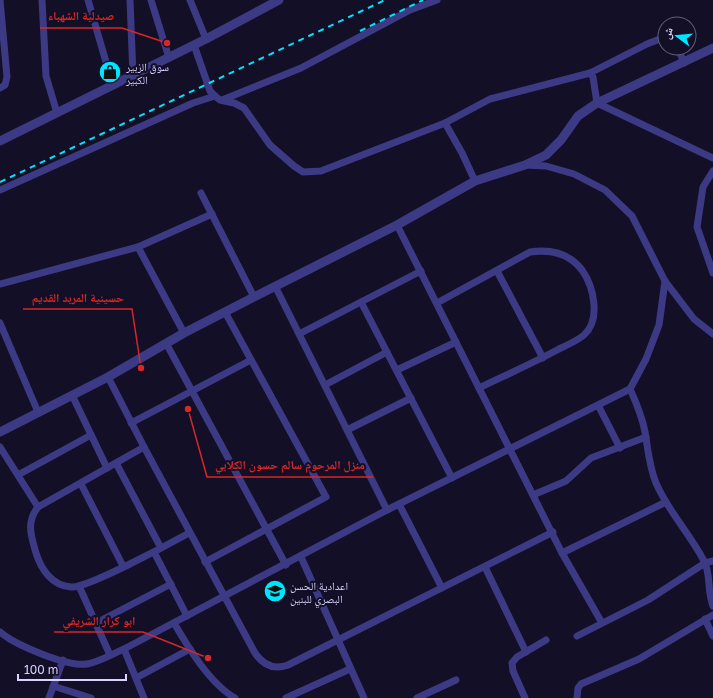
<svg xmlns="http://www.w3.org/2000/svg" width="713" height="698" font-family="'Golos Text','Noto Naskh Arabic',sans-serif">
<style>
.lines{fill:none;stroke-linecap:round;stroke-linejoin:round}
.minor{stroke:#3d3a85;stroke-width:7}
.tertiary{stroke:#3d3a85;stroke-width:9}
.rail{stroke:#00e5ff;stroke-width:2;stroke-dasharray:6 5;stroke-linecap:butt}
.labels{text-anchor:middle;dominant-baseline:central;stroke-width:4;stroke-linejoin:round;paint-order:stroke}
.poi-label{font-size:11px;fill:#d9d4ff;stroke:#130f26;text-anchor:start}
.leader{fill:none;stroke:#d62828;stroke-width:1.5}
.callout-dot{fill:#d62828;stroke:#130f26;stroke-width:1.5}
.callout-label{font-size:12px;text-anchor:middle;font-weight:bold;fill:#d62828;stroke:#130f26;stroke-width:4;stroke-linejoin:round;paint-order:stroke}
</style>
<rect width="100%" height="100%" fill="#130f26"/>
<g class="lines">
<g class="minor">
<polyline points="42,0 46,76 57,113"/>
<polyline points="88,0 113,86"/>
<polyline points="130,0 133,76"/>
<polyline points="151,0 169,58"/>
<polyline points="190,0 206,39"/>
<polyline points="194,45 210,91 215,96 220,100 234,103 244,108 270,145 294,166 303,172 321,171 445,123 462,153 475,181"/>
<polyline points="678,48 684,63"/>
<polyline points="590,73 647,44 665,37"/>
<polyline points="0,88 5,85 7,77 0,0"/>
<polyline points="222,100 301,68 410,10 437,0"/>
<polyline points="445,123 490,99 590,73 593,77 597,103 713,158"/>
<polyline points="525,165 546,166 574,174 605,190 632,216 665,281 694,319 713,334"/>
<polyline points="713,171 703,187 697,227 713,273"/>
<polyline points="0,190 193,103 215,96"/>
<polyline points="201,193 254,297"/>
<polyline points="397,225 562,553 602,623"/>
<polyline points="138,247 184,333"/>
<polyline points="497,271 543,358"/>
<polyline points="0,284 138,247 212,214"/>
<polyline points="275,286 387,510"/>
<polyline points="361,302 452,478"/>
<path d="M437,303l93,-51c21,-3 39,1 52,18 12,17 19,50 2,65 -7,6 -17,10 -25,14 -26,14 -53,26 -80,39"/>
<polyline points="0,323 38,412"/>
<polyline points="299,334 421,271"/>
<polyline points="166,343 286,565"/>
<polyline points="397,370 456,342"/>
<path d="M108,377l36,70 111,206c8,12 19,17 33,12l265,-133"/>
<polyline points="325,385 387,352"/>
<path d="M630,389c6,13 12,27 15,43 3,17 4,34 11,51 12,28 34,51 48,78 7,12 3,31 9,45"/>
<polyline points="72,395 107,468"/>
<polyline points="598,405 620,448"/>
<polyline points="131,423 251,360"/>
<polyline points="347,430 411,398"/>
<polyline points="0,447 38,507"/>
<path d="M144,447l-106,60c-12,15 -7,29 -2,46 5,16 16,33 35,34 15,2 100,-44 118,-54"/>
<polyline points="116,463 161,548"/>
<polyline points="18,475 91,435"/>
<polyline points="81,484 123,566"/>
<polyline points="533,495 566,481 591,458 646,437"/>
<polyline points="399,504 442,588"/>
<polyline points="154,552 187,616"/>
<polyline points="562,553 666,502"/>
<polyline points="301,557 364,698"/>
<polyline points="205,562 326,497 225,312"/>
<polyline points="485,567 526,652"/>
<polyline points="79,586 110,655"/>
<polyline points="705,619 713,636"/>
<polyline points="96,623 171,584"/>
<path d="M174,623c14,24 36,61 61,75"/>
<path d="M0,632c15,13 67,35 87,32 12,-2 25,-10 37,-15l263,-139 243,-121 16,-30 13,-34 6,-44"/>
<polyline points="577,636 648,600 705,563 713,561"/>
<polyline points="124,649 144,698"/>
<polyline points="136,678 190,649"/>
<polyline points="53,686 91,698"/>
<polyline points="49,698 63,660"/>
<polyline points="286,698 350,669"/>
<polyline points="417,698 456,680"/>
<polyline points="525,698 513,671 512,663 517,657 546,640"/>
<polyline points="577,698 578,688 581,684 639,659 713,615"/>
</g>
<g class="tertiary">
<polyline points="0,141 206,39 279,0"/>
<polyline points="0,432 108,377 184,333 254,297 397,225 475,181 525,165 546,155 561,140 578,116 597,103 713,48"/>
</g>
<g class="rail">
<polyline points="360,31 423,0"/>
<polyline points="0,182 385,0"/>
</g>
</g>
<defs>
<g id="shop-disc" transform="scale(1.15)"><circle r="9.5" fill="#00e5ff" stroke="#130f26"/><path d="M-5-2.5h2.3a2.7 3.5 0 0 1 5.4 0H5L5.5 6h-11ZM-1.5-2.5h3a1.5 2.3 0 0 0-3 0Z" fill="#111"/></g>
<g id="school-disc" transform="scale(1.15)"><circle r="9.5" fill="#00e5ff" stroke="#130f26"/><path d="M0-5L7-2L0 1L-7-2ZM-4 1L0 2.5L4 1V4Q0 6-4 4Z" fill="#111"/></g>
</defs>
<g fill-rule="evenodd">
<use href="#shop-disc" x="110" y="72"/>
<use href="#school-disc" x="275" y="591"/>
</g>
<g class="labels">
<g class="poi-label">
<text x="126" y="66">سوق الزبير<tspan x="126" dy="13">الكبير</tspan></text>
<text x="290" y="585">اعدادية الحسن<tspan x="290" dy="13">البصري للبنين</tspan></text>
</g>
</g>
<path class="leader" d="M167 43L122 28H40M141 368L132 309H23M188 409L207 477H373M208 658L143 632H54"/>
<g class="callout-dot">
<circle cx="167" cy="43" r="4"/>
<circle cx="141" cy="368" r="4"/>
<circle cx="188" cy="409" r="4"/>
<circle cx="208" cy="658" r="4"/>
</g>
<g class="callout-label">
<text x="81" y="20">صيدلية الشهباء</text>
<text x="78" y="302">حسينية المربد القديم</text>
<text x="290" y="469">منزل المرحوم سالم حسون الكلابي</text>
<text x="99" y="625">ابو كرار الشريفي</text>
</g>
<g transform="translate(677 36) rotate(286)"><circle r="19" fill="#130f26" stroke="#625e7d"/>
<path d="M0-3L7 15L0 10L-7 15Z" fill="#00e5ff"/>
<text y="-6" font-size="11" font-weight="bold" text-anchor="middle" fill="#d9d4ff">ش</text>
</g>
<path d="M18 674v6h108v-6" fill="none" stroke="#d9d4ff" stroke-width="2"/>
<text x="24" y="674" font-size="12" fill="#d9d4ff" stroke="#130f26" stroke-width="3" paint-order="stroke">100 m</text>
</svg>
